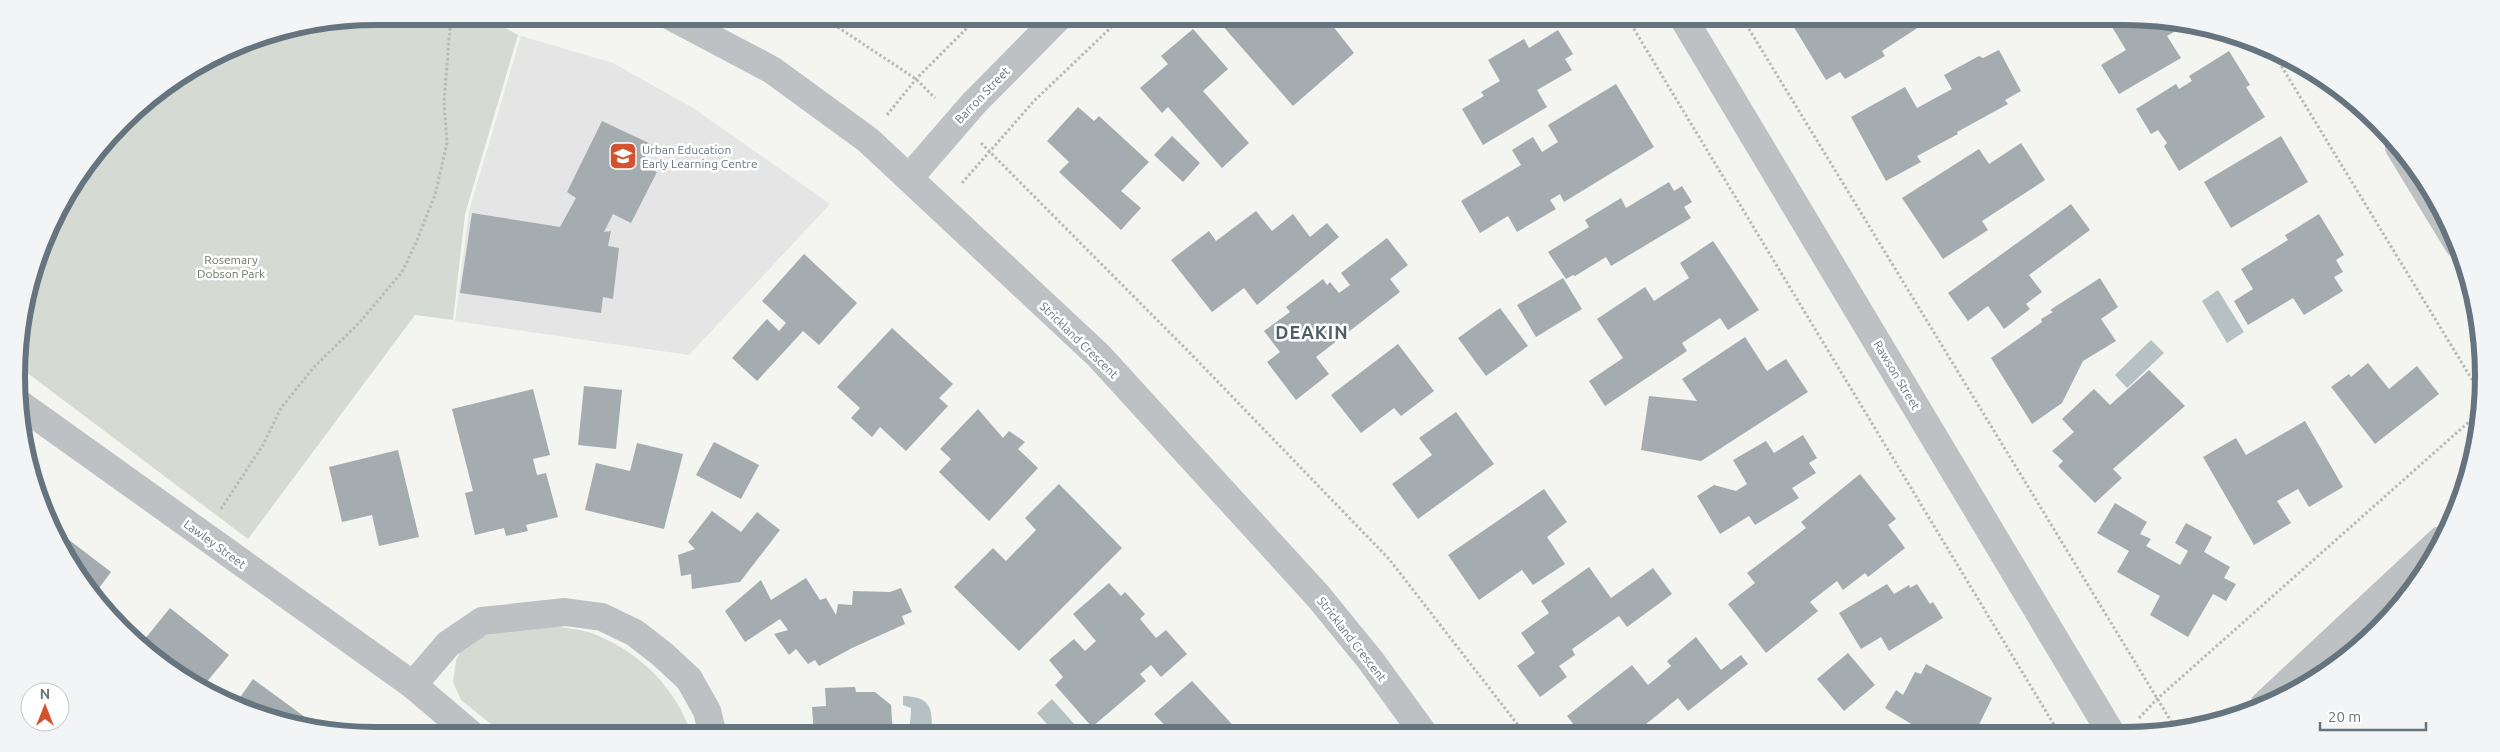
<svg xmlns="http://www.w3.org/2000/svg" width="2500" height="752" font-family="Ubuntu,sans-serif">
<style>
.built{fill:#e4e5e4}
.green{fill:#d5dad2}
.water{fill:#b6c1c4}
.building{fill:#a4acb0}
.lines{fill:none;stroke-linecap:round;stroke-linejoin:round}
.path{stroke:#b7babc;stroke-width:3;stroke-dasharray:2.5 2.5;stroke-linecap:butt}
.minor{stroke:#bdc1c4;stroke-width:28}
.labels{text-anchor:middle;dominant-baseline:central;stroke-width:5;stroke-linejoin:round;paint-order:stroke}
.street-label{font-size:12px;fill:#65747f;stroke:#fff}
.poi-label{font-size:12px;fill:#65747f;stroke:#fff;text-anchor:start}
.park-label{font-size:12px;fill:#687663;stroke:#fff}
.district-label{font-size:18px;font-weight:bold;letter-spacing:1px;fill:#525d64;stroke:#fff}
.rim{fill:none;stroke:#65747f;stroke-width:6}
</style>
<rect width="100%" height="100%" fill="#f4f4f0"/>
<polygon class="built" points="521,36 613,63 693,108 830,204 689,355 455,321 469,211"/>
<g class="green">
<polygon points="389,16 484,16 518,35 465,214 453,320 415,315 248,539 18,366 19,329 53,217 90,157 139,106 239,44 306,23 339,20 376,22"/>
<path d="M552,626c13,2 29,3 42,8 47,19 81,53 98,101l-186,1 -45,-36 -8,-18 3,-21 5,-11 13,-10 21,-8z"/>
</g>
<g class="water">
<polygon points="2218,290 2244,332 2227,343 2202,301"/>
<polygon points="2151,340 2164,353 2127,388 2115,375"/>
<path d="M903,696c30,1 29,13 29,39h-22c-1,-11 1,-16 1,-27l-8,-3z"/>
<polygon points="1052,699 1076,726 1066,735 1057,735 1037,713"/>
</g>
<g class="building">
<polygon points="904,16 926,16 916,27"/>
<polygon points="1214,16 1325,16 1354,53 1293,106"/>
<polygon points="1797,16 1824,16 1831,27 1850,16 1917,16 1922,25 1882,51 1885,56 1845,79 1840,72 1826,80 1789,19"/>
<polygon points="2036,16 2047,16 2039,21"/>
<polygon points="2119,16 2189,23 2167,36 2181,58 2119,94 2101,65 2126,50 2109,22"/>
<polygon points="1193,29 1228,69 1203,91 1249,143 1222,168 1168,107 1162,113 1140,88 1168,64 1161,56"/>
<polygon points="1558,30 1573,54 1565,59 1572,70 1537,90 1547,107 1483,145 1462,109 1484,96 1481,92 1500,81 1488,60 1524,39 1529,48"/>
<polygon points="1999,50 2021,91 2005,100 2008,104 1957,132 1958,134 1917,156 1921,162 1886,181 1851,117 1905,87 1917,108 1952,89 1944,75 1979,56 1983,58"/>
<polygon points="2229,51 2250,85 2246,87 2265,117 2179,171 2164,146 2167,143 2158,130 2151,134 2136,109 2176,84 2179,89 2192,81 2189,76"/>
<polygon points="1616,84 1654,147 1564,202 1560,194 1550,200 1556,209 1517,232 1508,216 1480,233 1461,201 1521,165 1512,150 1533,137 1542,152 1558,142 1548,125"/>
<polygon points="1078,107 1094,121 1099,116 1149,162 1121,191 1141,208 1121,230 1059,172 1069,162 1047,141"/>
<polygon points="602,121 653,145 640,165 657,172 631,223 613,214 604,232 611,231 608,246 619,248 613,299 603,297 601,313 460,293 472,213 560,227 576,198 567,192"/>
<polygon points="1172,136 1200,163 1183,182 1154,155"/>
<polygon points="2281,136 2308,182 2231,228 2204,182"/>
<polygon points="2021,143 2045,180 1982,221 1988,230 1943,259 1902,198 1979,149 1989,164"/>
<polygon points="1669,182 1674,191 1682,186 1692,202 1684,207 1691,218 1611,266 1606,257 1575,276 1573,275 1566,279 1548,252 1589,227 1585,220 1621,198 1626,208"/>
<polygon points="2071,204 2090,230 2029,275 2042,292 2026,304 2030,309 2004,329 1988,306 1968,321 1948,293"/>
<polygon points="1256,211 1272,231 1293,214 1310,237 1327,223 1339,237 1257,305 1244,288 1212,312 1171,260 1209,231 1216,241"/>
<polygon points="2319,214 2344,255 2336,260 2343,272 2334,277 2343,291 2304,315 2293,298 2248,325 2234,301 2253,289 2241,269 2288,240 2285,235"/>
<polygon points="1387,238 1408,265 1390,279 1400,292 1316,357 1329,374 1296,400 1267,362 1280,352 1264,331 1290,312 1286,307 1323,279 1327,285 1330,282 1339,293 1350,285 1341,273"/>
<polygon points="1713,241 1759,310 1728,330 1720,318 1682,343 1687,351 1605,406 1589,381 1623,358 1597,319 1645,287 1654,301 1689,278 1680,263"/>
<polygon points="804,254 857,303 819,345 803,331 757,381 732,358 767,319 779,331 786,323 762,301"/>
<polygon points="1563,278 1582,309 1536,337 1517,305"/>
<polygon points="2100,278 2118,307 2101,319 2116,341 2083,361 2062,403 2032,424 1991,358 2042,322 2041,319 2053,312 2050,310"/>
<polygon points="1500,308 1528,346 1486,376 1458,338"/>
<polygon points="892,328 953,384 939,398 948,406 906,451 880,427 872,437 851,418 860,408 837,387"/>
<polygon points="1745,337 1767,371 1786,359 1808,392 1701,461 1641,450 1649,396 1697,401 1682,379"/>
<polygon points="1398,344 1434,391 1401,416 1394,408 1361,433 1331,395"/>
<polygon points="2368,363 2389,389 2417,366 2439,394 2375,444 2331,387 2349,374 2351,377"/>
<polygon points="2149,370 2185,406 2113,469 2122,478 2095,503 2058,466 2063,461 2052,451 2074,432 2062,419 2094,389 2110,405"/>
<polygon points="584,386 622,390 616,449 578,445"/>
<polygon points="533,389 550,455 533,459 537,475 546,473 558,517 526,525 528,531 506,536 504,528 475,535 465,493 473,491 452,409"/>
<polygon points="978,409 1003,438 1009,431 1025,442 1018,449 1038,468 989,521 939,472 951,459 940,449"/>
<polygon points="1456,412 1494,464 1418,519 1392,484 1432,455 1419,438"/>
<polygon points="2305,421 2343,487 2309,507 2298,489 2277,501 2291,523 2254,545 2203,457 2236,438 2246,455"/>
<polygon points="1803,435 1817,458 1809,463 1816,473 1792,488 1799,498 1755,525 1749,516 1720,534 1697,496 1714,485 1736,491 1747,484 1733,460 1766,441 1774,453"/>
<polygon points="714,442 759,465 741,499 696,475"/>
<polygon points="637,443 683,454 664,529 585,510 596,463 630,471"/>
<polygon points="398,450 419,537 379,546 372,515 342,522 329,467"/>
<polygon points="1860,474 1896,519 1888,525 1905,548 1868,577 1865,573 1843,590 1837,581 1810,602 1818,611 1766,653 1728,604 1755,583 1747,573 1806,528 1801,522"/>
<polygon points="1059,484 1122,548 1019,651 954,587 993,548 1006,561 1036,530 1025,518"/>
<polygon points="1544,489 1567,522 1547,537 1565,564 1533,585 1522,570 1479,600 1448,555"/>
<polygon points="2115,503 2147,522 2140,534 2151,539 2146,546 2180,565 2188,551 2175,543 2186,523 2212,537 2204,552 2230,567 2224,578 2236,584 2226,601 2213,594 2188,637 2150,615 2160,596 2117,572 2129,551 2097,533"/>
<polygon points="712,511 741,532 757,512 780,530 740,582 692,589 691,574 681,576 678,555 695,549 688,542"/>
<polygon points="56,530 111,572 93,596 77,576"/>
<polygon points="1589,567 1611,598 1653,568 1672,594 1627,627 1619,616 1572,649 1575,655 1559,666 1567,677 1540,697 1517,666 1535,653 1521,633 1549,613 1541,601"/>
<polygon points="806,578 820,600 826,598 836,615 838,604 852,605 853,591 890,592 901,588 912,612 902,616 905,624 852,648 819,666 815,660 808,664 796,649 789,655 774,634 788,630 780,619 745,642 725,611 761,580 771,600"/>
<polygon points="1109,583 1121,596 1125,592 1145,614 1140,619 1156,638 1166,630 1187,654 1161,677 1151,665 1140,674 1146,681 1092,727 1055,685 1063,677 1049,660 1074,639 1085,651 1096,641 1073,614"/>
<polygon points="1887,584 1894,594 1909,585 1910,588 1917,584 1930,604 1933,602 1943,618 1889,651 1881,637 1861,649 1839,613"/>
<polygon points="170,608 229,655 205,684 190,672 184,679 176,675 140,645"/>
<polygon points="1696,637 1721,670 1741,655 1748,664 1688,711 1678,698 1634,734 1627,727 1619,734 1581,734 1567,716 1632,665 1648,685 1671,666 1667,661"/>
<polygon points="1848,653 1875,685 1844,711 1817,679"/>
<polygon points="1926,664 1992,698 1975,733 1906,733 1905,730 1913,725 1885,708 1896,690 1903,695 1915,672 1921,674"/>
<polygon points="253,679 309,720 303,728 234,706"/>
<polygon points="1192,681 1241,734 1173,734 1154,714"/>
<polygon points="855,687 856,692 875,692 891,705 893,735 814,735 812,707 826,706 825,688"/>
<polygon points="1709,725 1715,733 1697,734"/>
<polygon points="2011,729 2012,733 1993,733 1993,732"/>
</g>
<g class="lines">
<g class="path">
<polyline points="821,16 916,79 935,98"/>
<polyline points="1626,16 2059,733"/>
<polyline points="1741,16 2177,731"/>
<polyline points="361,18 377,16"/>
<polyline points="2271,49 2482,396"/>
<polyline points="887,115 916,79 979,16"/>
<polyline points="981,143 1191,354 1389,559 1525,734"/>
<polyline points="962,183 1034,101 1123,16"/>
<polyline points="221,509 263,445 281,408 314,367 360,322 402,272 415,245 435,195 447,143 444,101 451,16"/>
<polyline points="2139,718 2157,699 2480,412"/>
</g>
<g class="minor">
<polyline points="670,16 772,70 868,140 1099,356 1318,596 1371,661 1424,734"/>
<polyline points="1682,16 2111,733"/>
<polyline points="2399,147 2458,244"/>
<polyline points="909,178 974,103 1060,16"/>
<polyline points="17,402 413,685 473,736"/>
<polyline points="413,685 448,644 482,621 565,612 602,617 635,633 662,654 689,679 707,711 713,735"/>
<polyline points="2264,705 2441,540"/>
</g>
</g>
<defs>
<g id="school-square" transform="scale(1.4375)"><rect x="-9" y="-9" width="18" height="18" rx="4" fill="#d35331" stroke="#fff"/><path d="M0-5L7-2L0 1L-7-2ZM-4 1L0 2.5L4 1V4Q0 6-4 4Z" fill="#fff"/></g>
</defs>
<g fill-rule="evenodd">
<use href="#school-square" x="623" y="156"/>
</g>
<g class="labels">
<g class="street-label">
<text transform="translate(982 95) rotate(-46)">Barron Street</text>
<text transform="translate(1079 340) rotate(44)">Strickland Crescent</text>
<text transform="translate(1897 375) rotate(59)">Rawson Street</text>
<text transform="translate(215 544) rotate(36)">Lawley Street</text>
<text transform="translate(1352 639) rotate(52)">Strickland Crescent</text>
</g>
<g class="poi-label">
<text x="642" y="149">Urban Education<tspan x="642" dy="14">Early Learning Centre</tspan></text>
</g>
<g class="park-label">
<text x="231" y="259">Rosemary<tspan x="231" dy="14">Dobson Park</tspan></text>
</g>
<g class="district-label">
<text x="1312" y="332">DEAKIN</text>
</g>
</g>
<path d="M0 0H2500V752H0ZM376 25H2124A351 351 0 0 1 2475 376V376A351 351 0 0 1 2124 727H376A351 351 0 0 1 25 376V376A351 351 0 0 1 376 25Z" fill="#f3f4f5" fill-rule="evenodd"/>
<path class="rim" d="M376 25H2124A351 351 0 0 1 2475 376V376A351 351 0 0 1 2124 727H376A351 351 0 0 1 25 376V376A351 351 0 0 1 376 25Z"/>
<g transform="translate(45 707)"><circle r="24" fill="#ffffff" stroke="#c1c7cc"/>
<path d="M0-4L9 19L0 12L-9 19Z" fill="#d35331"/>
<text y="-8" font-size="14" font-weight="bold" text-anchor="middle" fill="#65747f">N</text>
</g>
<path d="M2320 722v8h106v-8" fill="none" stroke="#65747f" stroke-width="2.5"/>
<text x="2328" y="722" font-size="15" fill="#65747f" stroke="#ffffff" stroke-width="4" paint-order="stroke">20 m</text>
</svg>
